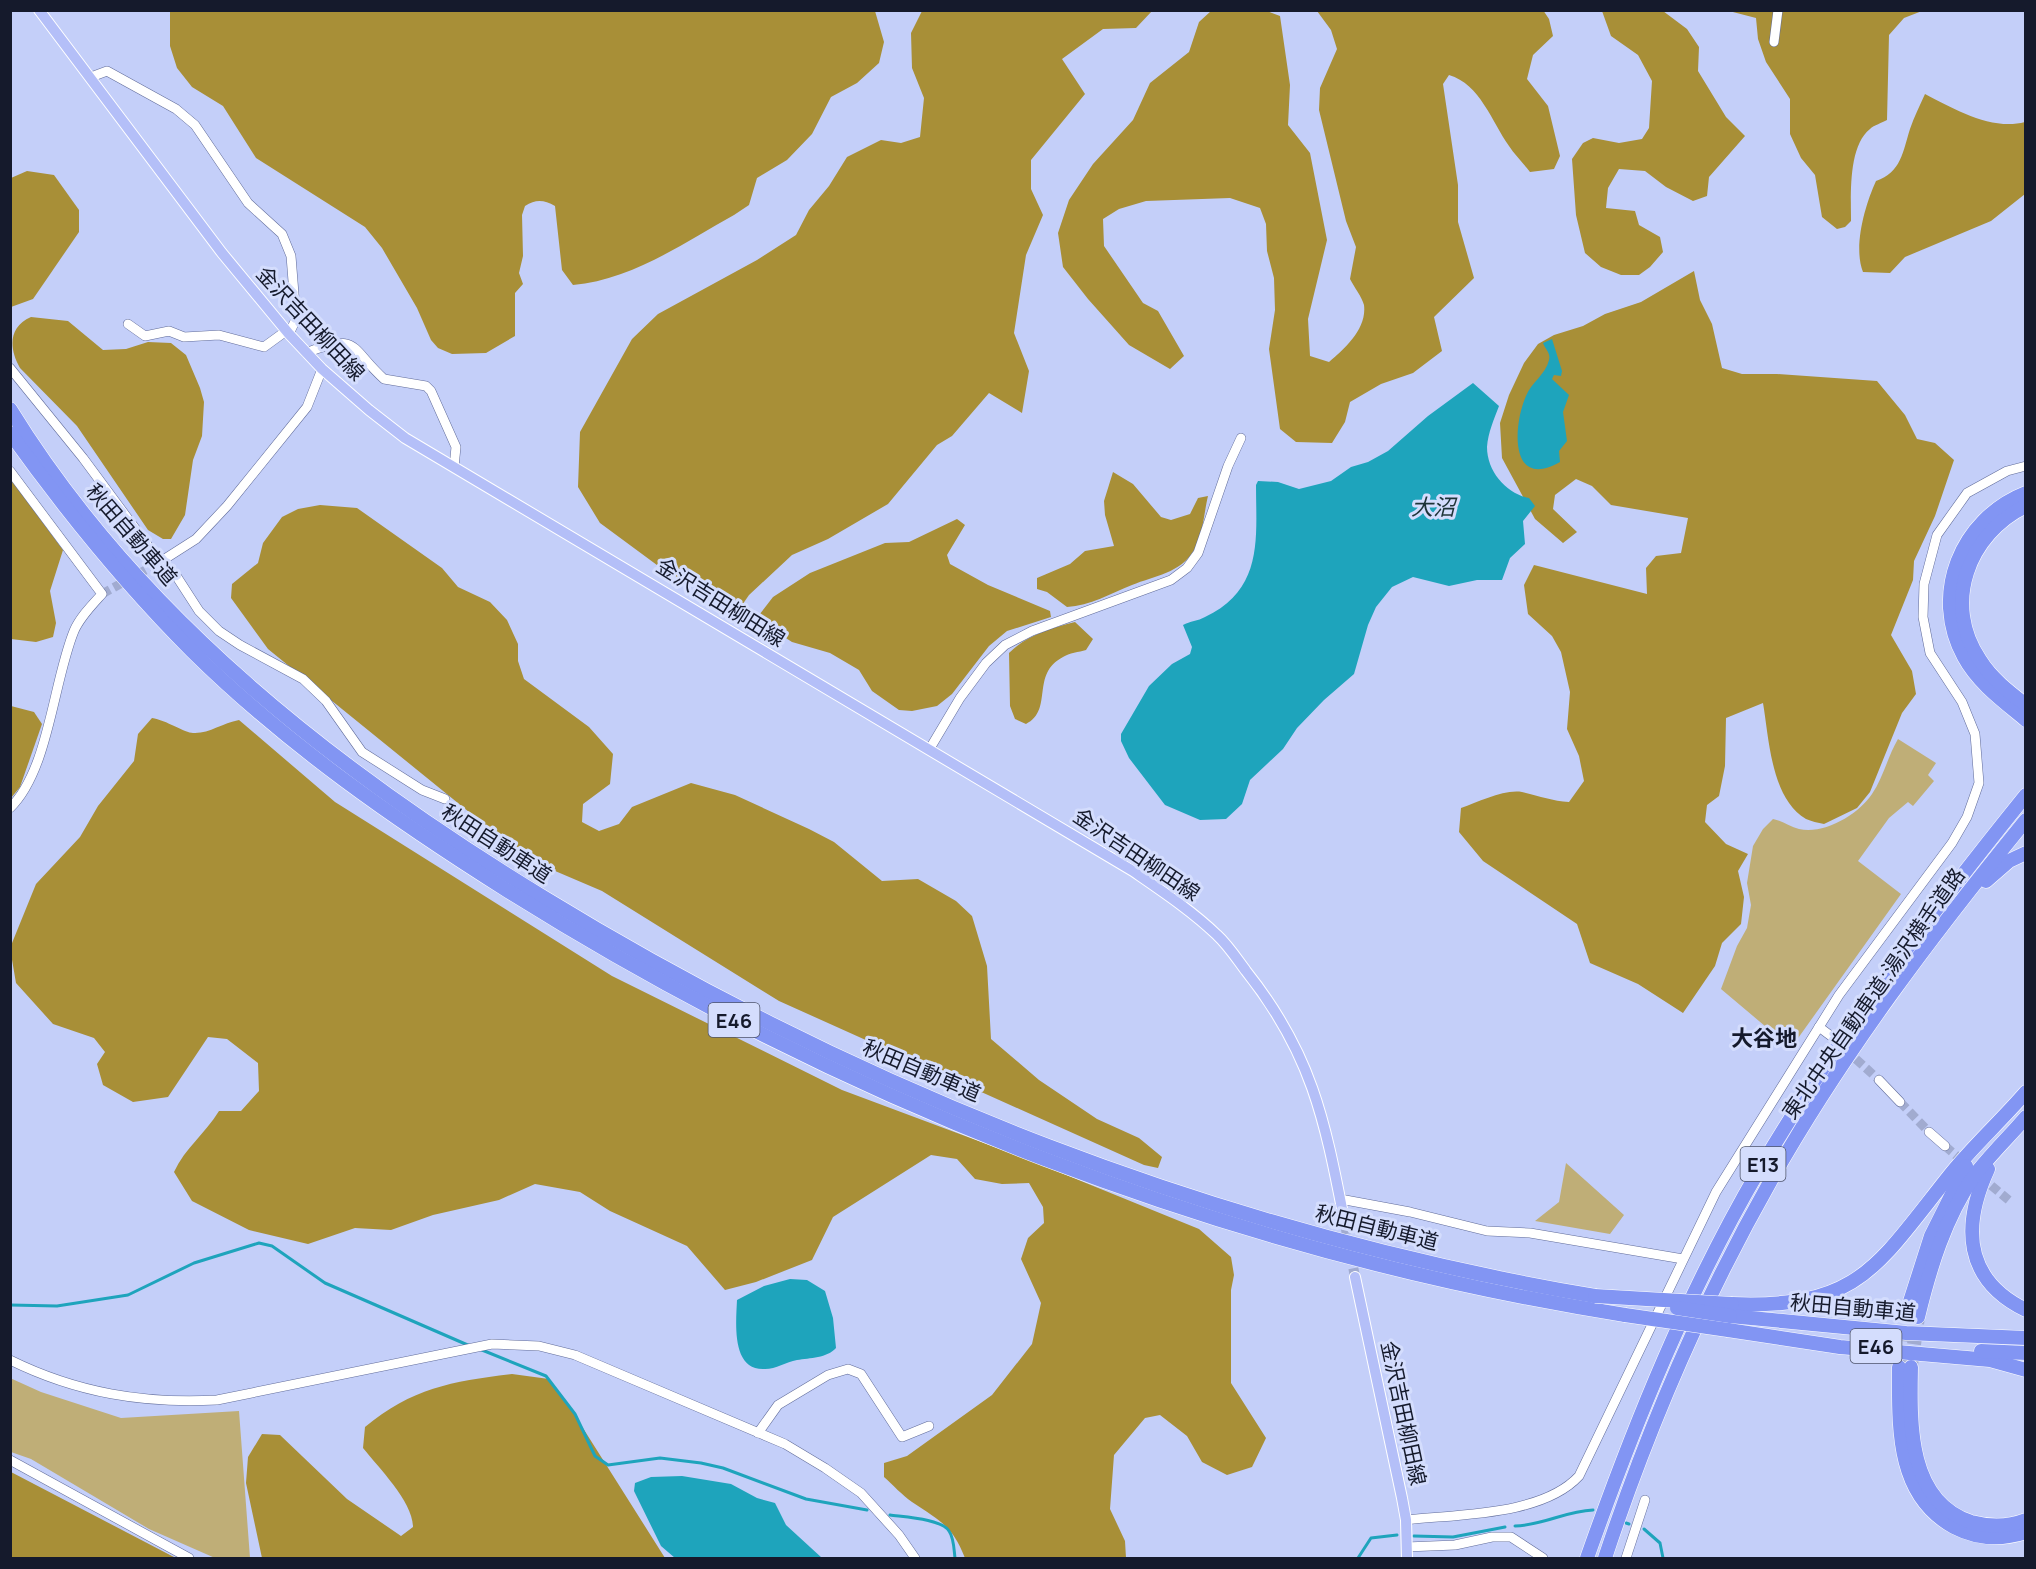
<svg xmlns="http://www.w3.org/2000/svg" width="2036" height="1569" font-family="Manrope,'Noto Sans JP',sans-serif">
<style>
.green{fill:#bfae77}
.forest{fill:#a88f37}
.water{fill:#1ea4bc}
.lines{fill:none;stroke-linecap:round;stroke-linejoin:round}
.stream{stroke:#1ea4bc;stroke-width:3}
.minor-tunnel{stroke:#a1abd0;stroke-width:9;stroke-dasharray:9 4.5;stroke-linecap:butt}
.major-tunnel{stroke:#a1abd0;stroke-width:10;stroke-dasharray:10 5;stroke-linecap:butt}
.highway-tunnel{stroke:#a1abd0;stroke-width:14;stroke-dasharray:14 7;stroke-linecap:butt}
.minor-casing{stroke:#616c9a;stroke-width:10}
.major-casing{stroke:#fff;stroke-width:12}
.highway-casing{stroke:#fff;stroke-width:15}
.minor{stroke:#fff;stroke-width:9}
.major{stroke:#b4bff8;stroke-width:10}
.highway{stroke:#8295f3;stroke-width:14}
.highway-bridge-casing{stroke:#fff;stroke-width:15;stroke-linecap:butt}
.highway-bridge{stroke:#8295f3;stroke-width:14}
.labels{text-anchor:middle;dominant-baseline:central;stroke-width:6;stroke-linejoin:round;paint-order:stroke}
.shield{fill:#d4ddfd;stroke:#4e546b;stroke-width:1.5}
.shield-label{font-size:20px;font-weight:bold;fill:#151a2c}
.street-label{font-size:21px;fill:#151a2c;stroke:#d4ddfd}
.water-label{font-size:22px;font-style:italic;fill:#1d3337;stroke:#d4ddfd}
.neighbourhood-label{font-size:22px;font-weight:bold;fill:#151a2c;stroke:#d4ddfd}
</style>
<rect width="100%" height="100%" fill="#c4cff9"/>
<g class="green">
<path d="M1898,739l38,24 -8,12 6,6 -21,25 -5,-4 -19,16 -31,43 43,33 -110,154 -70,-59 16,-43 10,-18 4,-23 -4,-22 6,-37 10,-17 10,-10c10,2 17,8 26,10 25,6 60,-15 73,-35 11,-16 16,-38 26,-55z"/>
<polygon points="1566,1163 1624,1215 1610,1234 1535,1221 1559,1202"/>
<polygon points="10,1378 41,1392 121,1418 239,1411 250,1558 215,1558 149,1529 31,1459 11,1452"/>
</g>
<g class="forest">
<path d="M1543,10l6,9 4,17 -20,19 -6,24 21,27 12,50 -6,13 -24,3c-7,-9 -15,-17 -21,-26 -17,-24 -29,-62 -60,-71l-6,9 15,101v37l16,56 -40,39 8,34 -29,22 -32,11 -31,18 -5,20 -13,21 -36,-1 -16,-13 -11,-80 6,-39 -1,-32 -7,-27 -1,-27 -6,-16 -30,-10 -84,3 -27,8 -16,10 1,27 39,57 15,8 26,45 -14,13 -41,-24 -41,-46 -25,-32 -5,-34 11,-33 24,-36 40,-44 17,-37 39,-31 10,-30 12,-11h56l13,5 10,69 -2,40 22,28 17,87 -19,79 2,37 19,6c16,-14 38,-33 35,-57 -2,-8 -10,-18 -14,-26l6,-32 -10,-26 -27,-111 1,-22 17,-39 -6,-19 -14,-19z"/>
<path d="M875,11l9,31 -5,21 -22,20 -26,14 -19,37 -25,26 -30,18 -8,27 -15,10c-50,28 -103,65 -161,70l-11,-15 -7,-64c-11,-6 -19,-7 -30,0l-3,9 1,41 -4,17 4,11 -8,9v43l-29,17 -34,1 -14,-6 -7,-8 -14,-32 -35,-60 -17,-21 -109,-69 -33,-52 -31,-19 -15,-19 -7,-22v-36z"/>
<polygon points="922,11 1152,11 1136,28 1103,29 1062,59 1085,94 1031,160 1031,189 1043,215 1026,255 1014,333 1029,371 1022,413 989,393 952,436 937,445 888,504 828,539 792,555 749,595 738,611 661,568 600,523 578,487 580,432 632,339 658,314 757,260 796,235 809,210 829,186 847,157 881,140 901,143 920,137 924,98 912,68 911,33"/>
<polygon points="1602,11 1663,11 1687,29 1699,47 1698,71 1726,117 1745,136 1709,177 1707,196 1693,201 1666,187 1645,171 1619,169 1608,188 1606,208 1635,211 1639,225 1660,237 1663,252 1650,267 1639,275 1621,275 1601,267 1585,253 1576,215 1572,159 1583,143 1593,138 1619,143 1642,139 1649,128 1652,81 1638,55 1611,36"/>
<path d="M1729,11h193l-18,7 -15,17 -2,85c-5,3 -13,5 -17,9 -22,17 -19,67 -19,92l-6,6 -8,2 -15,-12 -7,-42 -14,-17 -11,-24v-35l-24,-37 -8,-23 -2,-21z"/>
<path d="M1925,94c29,15 67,37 100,28v72l-34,27 -86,36 -15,16 -27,-1c-10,-25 2,-67 13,-91 25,-8 27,-30 34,-52 4,-12 10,-24 15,-35z"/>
<polygon points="27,171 54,175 79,210 79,232 33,299 11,307 11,178"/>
<path d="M1694,271l6,29 12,24 10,44 20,6h35l100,7 28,34 12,24 18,4 19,17 -19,56 -21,45 -1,19 -22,55 21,36 4,23 -14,19 -32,79 -13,16 -33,16c-6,-1 -13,-3 -18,-5 -35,-20 -37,-81 -43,-116l-37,15 -1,48 -6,30 -12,9 -2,17 21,22 22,10 -10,17 6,26 -3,27 -19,19 -7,23 -32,47 -45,-29 -48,-21 -13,-39 -94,-63 -24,-29 2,-24c18,-6 43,-19 61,-16 17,4 30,9 47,10l15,-21 -5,-25 -12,-27 3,-37 -9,-40 -9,-16 -24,-22 -4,-29 10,-20 113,29 -1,-26 10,-12 25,-3 7,-35 -77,-13 -19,-19 -16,-7 -21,16 -2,14 24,23 -14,11 -28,-24 -33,-61 -2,-35 9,-28 15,-32 14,-19 16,-9 29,-9 22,-12 36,-12z"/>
<path d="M31,317l37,4 35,29 23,-1 22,-7 23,1 15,12 14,33 4,14 -2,34 -9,24 -8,55 -14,24h-8l-15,-9 -71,-104 -57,-58c-11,-19 -12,-41 11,-51z"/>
<path d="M1113,472l20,12 28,33 10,3 19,-6 8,-16 10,-2c-4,16 -5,40 -14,54 -13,23 -40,26 -62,35 -21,8 -42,21 -65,22l-20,-15 -10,-3v-11l33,-14 15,-13 29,-5 -9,-31 -1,-14z"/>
<polygon points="10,478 63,550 50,591 56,623 53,637 36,642 11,639"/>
<polygon points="320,505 357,508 442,568 458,587 490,602 507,620 518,644 518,661 524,679 589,727 613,754 610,784 583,804 582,822 599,831 619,824 632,807 691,783 735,795 809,829 834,842 882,881 918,879 956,901 972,916 987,966 991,1039 1039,1080 1097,1119 1139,1138 1162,1157 1158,1168 1144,1165 779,1001 602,891 527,859 268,649 231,598 232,584 258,563 263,543 282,517 298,509"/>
<polygon points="957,519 965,525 947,555 950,564 988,585 1050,611 1051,617 1007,631 989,646 952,694 937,706 912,711 899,710 872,691 859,670 830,653 792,642 756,619 773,597 810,573 885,543 909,542"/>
<path d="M1075,622l18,17 -7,11c-7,2 -17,3 -23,7 -33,17 -9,53 -37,67l-11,-5 -5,-13 -1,-53c18,-18 42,-25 66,-31z"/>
<polygon points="11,706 34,712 42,724 20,787 11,798"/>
<path d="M152,718c14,2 33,15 41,15 16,1 29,-10 46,-13l96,82 277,174 230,114 185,69 172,70 32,28 3,18 -3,15v93l35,55 -14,29 -25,8 -25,-13 -15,-26 -27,-21 -15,3 -31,37 -4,54 15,32 1,17h-161c-13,-33 -25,-37 -53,-56 -10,-7 -19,-17 -28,-25v-14l23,-7 85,-61 40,-51 9,-41 -20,-44 7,-21 16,-15 -1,-16 -14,-24 -27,1 -27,-5 -18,-20 -26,-4 -98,62 -21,43 -56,22 -31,8 -38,-44 -77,-35 -30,-19 -45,-8 -36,16 -66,15 -42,15 -36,-2 -47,16 -59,-14 -57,-29 -18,-29c11,-24 31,-38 45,-61h22l18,-20 -1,-28 -31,-24 -19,-2 -40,60 -35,5 -30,-17 -6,-21 8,-12 -11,-14 -41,-14 -37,-41 -6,-35 26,-64 44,-47 18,-31 36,-45 4,-27z"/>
<path d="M512,1374l37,5 20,27 96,152h-403l-16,-75 2,-26 14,-23 18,1 67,64 54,37 12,-9c0,-25 -34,-59 -50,-79l2,-21c47,-39 88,-46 147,-53z"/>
<polygon points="11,1472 170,1555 176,1558 11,1558"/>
</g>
<g class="water">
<path d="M1552,339l10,32 -1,5 -7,-1 -2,4 17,16 -6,17 4,29 -8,10 1,11c-51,29 -47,-37 -34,-66 5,-13 20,-22 23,-36 2,-7 -4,-11 -6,-17z"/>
<path d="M1473,383l26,23c-5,13 -11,27 -12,41 0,25 20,47 42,51l6,8 -12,15 2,23 -15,14 -8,22h-25l-28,6 -36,-9 -21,10 -16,20 -8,18 -14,49 -30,26 -27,28 -14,21 -33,31 -8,24 -16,15 -26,1 -35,-15 -36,-47 -8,-17v-7l28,-48 23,-22 18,-10 2,-7 -9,-22c7,-4 15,-4 22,-8 59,-28 51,-79 51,-132l2,-4 20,1 21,7 32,-8 20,-14 17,-5 20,-11 40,-35z"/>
<path d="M790,1279l17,1 18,11 8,27 3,30c-9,10 -26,10 -39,12 -11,2 -21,9 -32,9 -34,2 -29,-46 -28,-69l27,-14z"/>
<polygon points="682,1476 731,1484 757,1498 775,1503 786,1525 822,1558 675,1558 661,1546 634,1491 635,1483 651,1477"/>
</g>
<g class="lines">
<g class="stream">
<polyline points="10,1305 57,1306 128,1295 194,1263 259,1243 272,1246 325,1283 470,1346"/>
<polyline points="482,1350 546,1376 575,1414 595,1456 608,1465 660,1458 701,1463 723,1468 806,1499 867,1510"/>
<path d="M890,1515c14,2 52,4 59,16 5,7 5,19 6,27"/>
<polyline points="1626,1523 1629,1524"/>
<path d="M1515,1526c30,-1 50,-15 78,-16"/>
<polyline points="1644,1529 1660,1543 1663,1558"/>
<polyline points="1414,1536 1453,1537 1505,1527"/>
<polyline points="1358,1558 1371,1538 1397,1535"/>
</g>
<g class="minor-tunnel">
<polyline points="102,594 160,562"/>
<polyline points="1846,1050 1879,1080"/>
<polyline points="1900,1102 1929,1132"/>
<polyline points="1945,1146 1966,1164"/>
<polyline points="1981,1177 2011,1202"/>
</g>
<polyline class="major-tunnel" points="1345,1224 1355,1277"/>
<g class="highway-tunnel">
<polyline points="1900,1362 1906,1314"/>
<polyline points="1911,1365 1918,1317"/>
</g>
<g class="minor-casing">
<g id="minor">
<polyline points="1774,42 1778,10"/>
<polyline points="91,77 107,71 176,109 195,125 248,203 282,234 291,256 296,319 289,334"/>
<polyline points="128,324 145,336 169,331 184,337 219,335 264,347 286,331"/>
<path d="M306,353c53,-21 43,-6 78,26l42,7 5,5 25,56 -2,20"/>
<polyline points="10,368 83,458 160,562 177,577 199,611 219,631 240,645 303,679 326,701 362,752 422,790 445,799"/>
<path d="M10,471l92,123c-10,11 -22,23 -28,37 -21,51 -25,139 -64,177"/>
<polyline points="160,562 196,539 227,506 307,407 322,369"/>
<polyline points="929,750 960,698 986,663 1005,645 1032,631 1171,580 1187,568 1198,553 1228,466 1241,438"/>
<polyline points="1819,1027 1831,1036"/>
<polyline points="1879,1080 1900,1102"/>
<polyline points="1929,1132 1945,1146"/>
<polyline points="1340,1199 1410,1212 1487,1231 1530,1233 1683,1259"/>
<path d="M10,1360c67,33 134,44 207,40l275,-56 47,2 36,9 210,89 40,24 36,25 38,42 16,23"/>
<polyline points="758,1433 778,1405 828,1375 848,1369 861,1374 902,1437 929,1426"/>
<polyline points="10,1460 189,1558"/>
<path d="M1406,1520c51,-6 136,-4 173,-44l137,-284 123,-197 113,-152 15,-26 12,-34 -4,-49 -13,-32 -32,-49 -7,-36 1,-33 13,-49 30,-42 40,-22 19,-5"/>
<polyline points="1406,1547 1455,1545 1492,1537 1511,1537 1543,1558"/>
<polyline points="1626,1558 1645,1500"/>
</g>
</g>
<g class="major-casing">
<g id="major">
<path d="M39,10l183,243 67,81 33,35 47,41 36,28 728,433c29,20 59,40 84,64 11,10 20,24 29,36 67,84 79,151 99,253"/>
<polyline points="1355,1277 1402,1498 1406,1520 1407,1558"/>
</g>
</g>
<g class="highway-casing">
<g id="highway">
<path d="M10,409c128,208 328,363 533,488 322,197 680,336 1052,399"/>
<path d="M10,433c56,78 114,150 182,218 94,93 205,170 316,240 338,212 722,362 1117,424"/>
<path d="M2026,493c-66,26 -96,102 -62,164 14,26 39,44 62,63"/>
<path d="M2026,506c-58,28 -84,98 -46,154 11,18 29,32 46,45"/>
<polyline points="1986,881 2009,861 2026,853"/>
<path d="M1988,1169c-26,57 -24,111 38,141"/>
<path d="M1732,1304c127,5 145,-38 217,-128 23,-29 52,-55 77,-84"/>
<polyline points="1906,1314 1931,1236 1966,1166"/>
<polyline points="1730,1316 1906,1333 2026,1338"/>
<path d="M1918,1317c12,-49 27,-99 56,-141 16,-21 35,-39 52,-59"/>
<polyline points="1728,1330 1840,1347 1990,1360 2026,1370"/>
<polyline points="1981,1351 2026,1353"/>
<path d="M1899,1367c0,58 -4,128 55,160 23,12 47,13 72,5"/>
<path d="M1911,1367c-1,55 -4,134 60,155 19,5 37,5 55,-2"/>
<path d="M1587,1558c47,-133 100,-265 172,-388 78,-132 170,-255 267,-375"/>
<path d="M1605,1558c43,-130 97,-256 165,-376 72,-128 163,-248 256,-362"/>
</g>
</g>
<use href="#minor" class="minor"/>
<use href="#major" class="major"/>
<use href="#highway" class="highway"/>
<g class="highway-bridge-casing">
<g id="highway-bridge">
<polyline points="1595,1296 1732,1304"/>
<polyline points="1677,1308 1730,1316"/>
<polyline points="1625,1315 1728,1330"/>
</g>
</g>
<use href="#highway-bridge" class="highway-bridge"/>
</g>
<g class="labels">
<g class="shield">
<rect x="708.5" y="1003" width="51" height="34" rx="4.5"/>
<rect x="1740.5" y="1147" width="45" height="34" rx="4.5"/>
<rect x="1850.5" y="1329" width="51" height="34" rx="4.5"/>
</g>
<g class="shield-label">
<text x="734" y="1020">E46</text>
<text x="1763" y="1164">E13</text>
<text x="1876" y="1346">E46</text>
</g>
<g class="street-label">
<text transform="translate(311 323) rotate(47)">金沢吉田柳田線</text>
<text transform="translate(132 534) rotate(49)">秋田自動車道</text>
<text transform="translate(721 602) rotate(32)">金沢吉田柳田線</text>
<text transform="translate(497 843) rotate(33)">秋田自動車道</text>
<text transform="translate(1137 854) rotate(34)">金沢吉田柳田線</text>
<text transform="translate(1873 993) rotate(-55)">東北中央自動車道;湯沢横手道路</text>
<text transform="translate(922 1070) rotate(23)">秋田自動車道</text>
<text transform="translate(1377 1227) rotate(14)">秋田自動車道</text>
<text transform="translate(1853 1307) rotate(5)">秋田自動車道</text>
<text transform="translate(1404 1413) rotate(78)">金沢吉田柳田線</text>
</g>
<g class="water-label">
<text x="1433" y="507">大沼</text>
</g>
<g class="neighbourhood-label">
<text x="1764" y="1038">大谷地</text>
</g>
</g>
<rect width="2036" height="1569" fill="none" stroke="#151a2c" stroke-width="24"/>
</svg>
